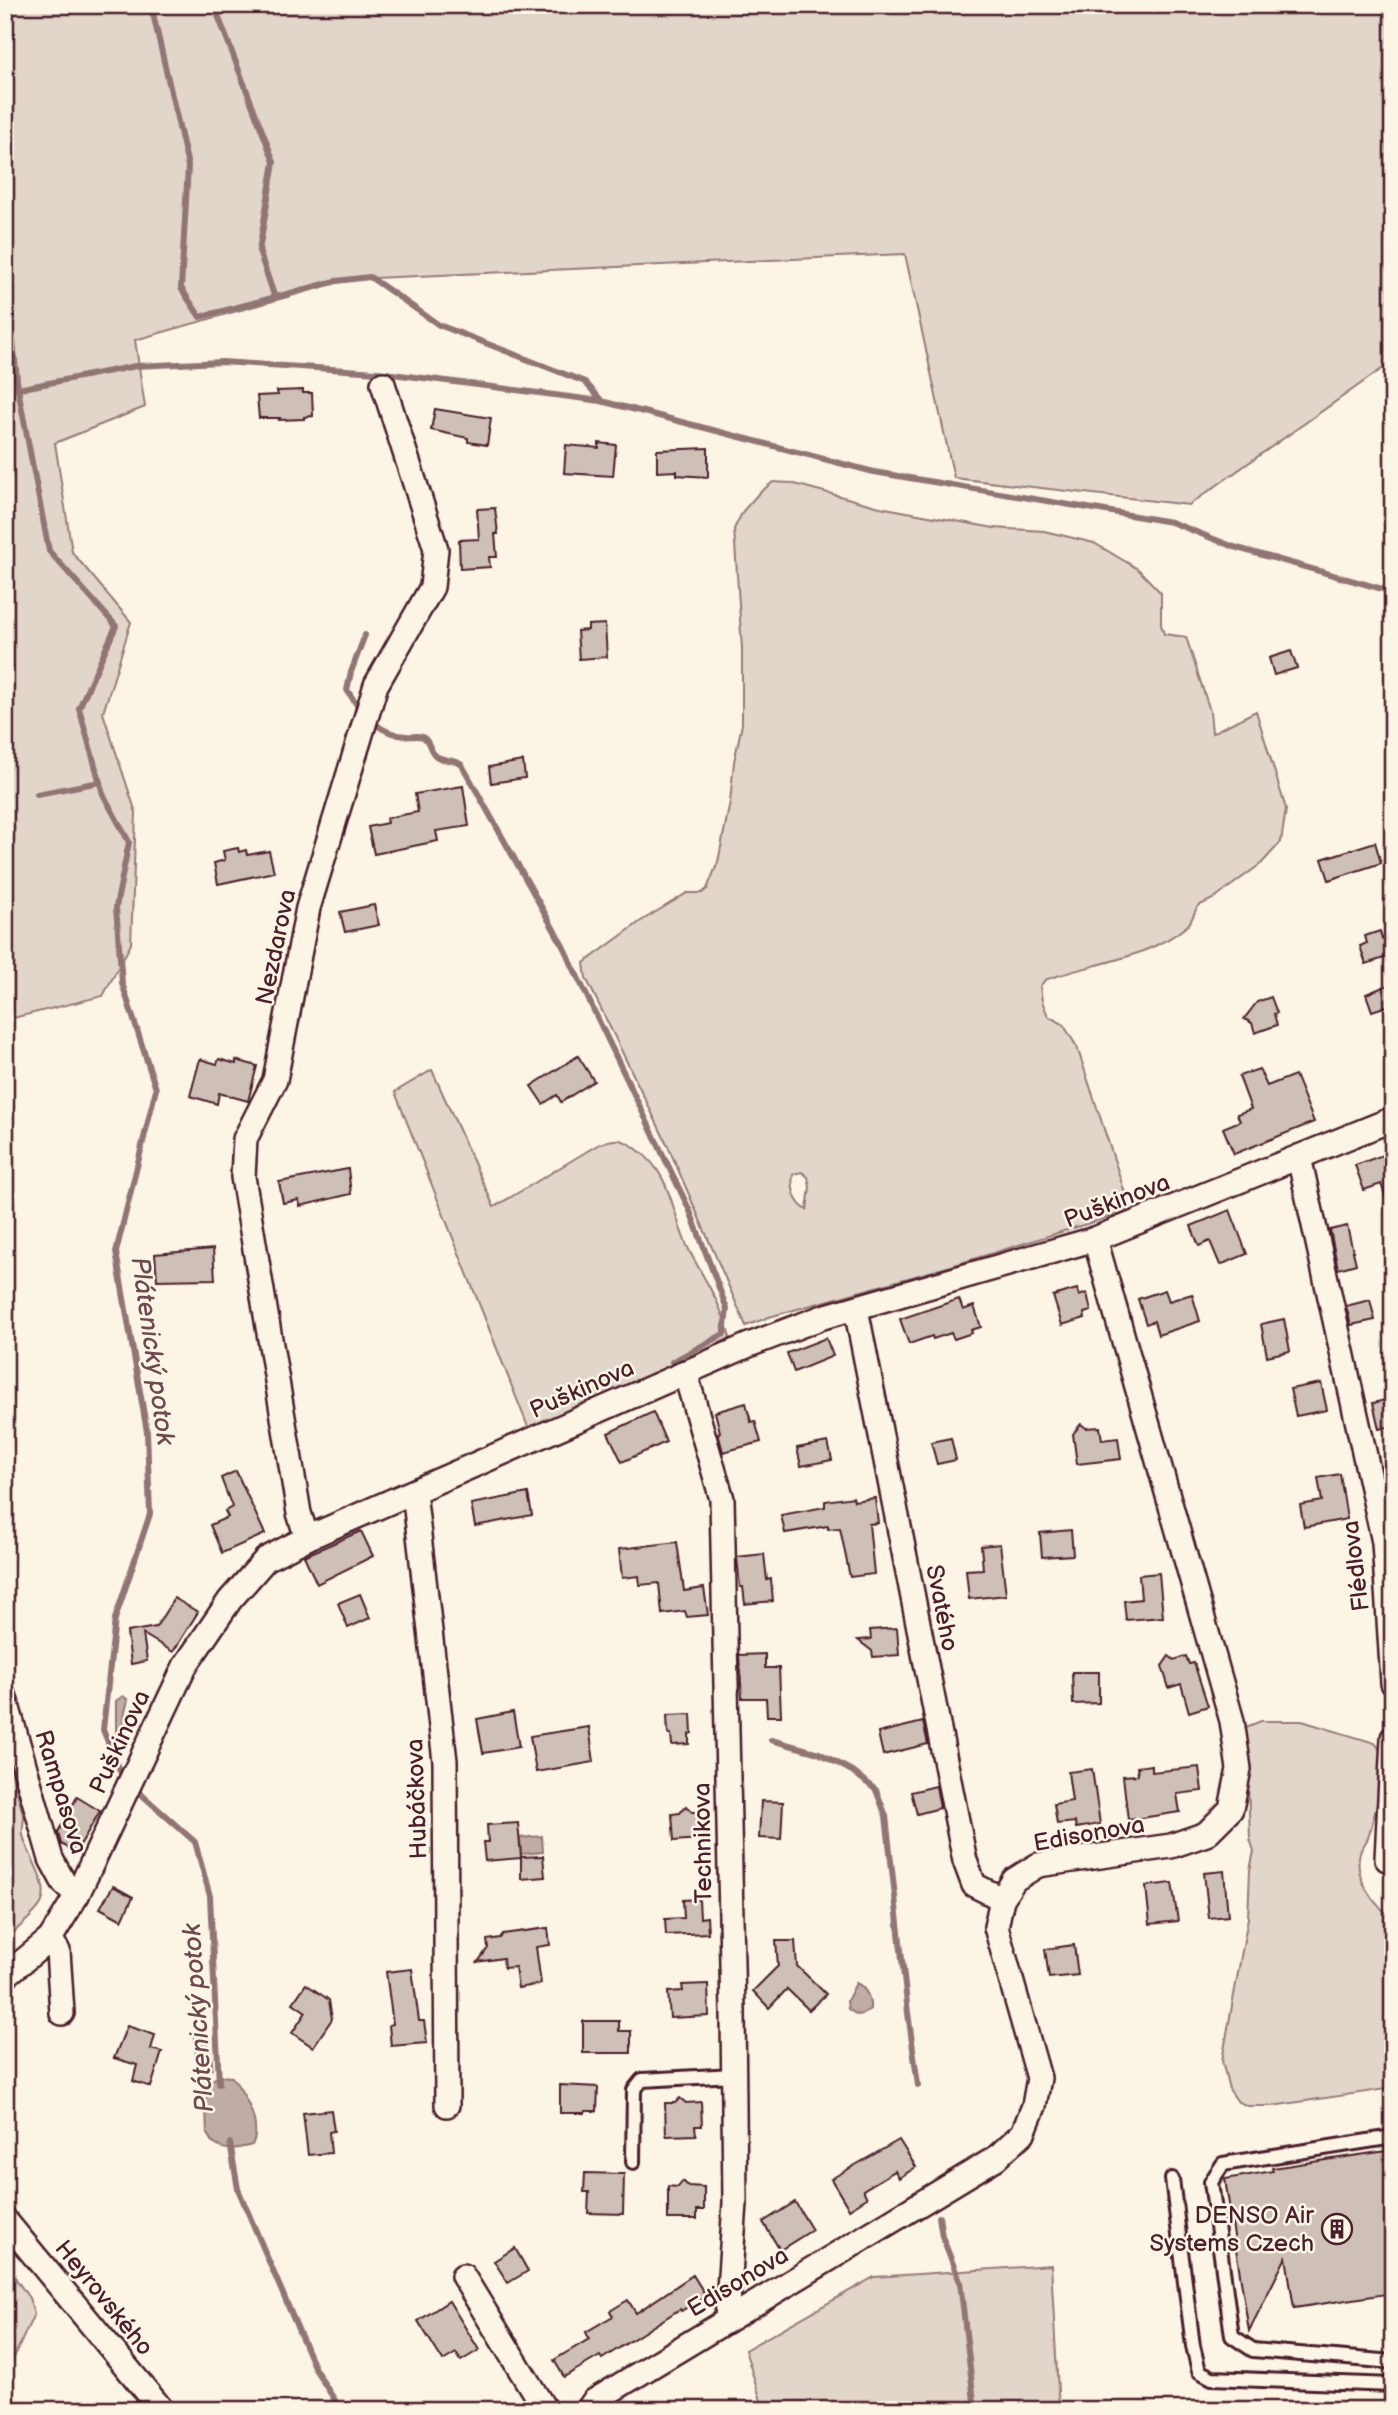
<svg xmlns="http://www.w3.org/2000/svg" width="1398" height="2415" font-family="'Balsamiq Sans',sans-serif">
<style>
.green{fill:#e2d5ca;stroke:#967a7a;stroke-width:2;fill-rule:evenodd}
.water{fill:#c0aca5;stroke:#917474;stroke-width:2}
.lines{fill:none;stroke-linecap:round;stroke-linejoin:round}
.stream{stroke:#917474;stroke-width:6}
.building{fill:#cfc0b7;stroke:#4a1f2b;stroke-width:2}
.service-casing{stroke:#4a1f2b;stroke-width:18}
.minor-casing{stroke:#4a1f2b;stroke-width:28}
.service{stroke:#fcf5e5;stroke-width:12}
.minor{stroke:#fcf5e5;stroke-width:23}
.labels{text-anchor:middle;dominant-baseline:central;stroke-width:5;stroke-linejoin:round;paint-order:stroke}
.street-label{font-size:24px;fill:#4a1f2b;stroke:#fcf5e5}
.poi-label{font-size:24px;fill:#4a1f2b;stroke:#fcf5e5;text-anchor:end}
.water-label{font-size:26px;font-style:italic;fill:#6d4950;stroke:#fcf5e5}
</style>
<rect width="100%" height="100%" fill="#fcf5e5"/>
<filter id="ink" filterUnits="userSpaceOnUse"><feTurbulence type="fractalNoise" baseFrequency=".0143" numOctaves="2"/><feDisplacementMap in="SourceGraphic" scale="14" xChannelSelector="R" yChannelSelector="G"/><feConvolveMatrix kernelMatrix="1 2 1 2 8 2 1 2 1" color-interpolation-filters="sRGB"/></filter>
<g filter="url(#ink)">
<g class="green">
<polygon points="5,5 1393,5 1393,361 1189,505 954,478 905,254 351,279 135,340 145,407 55,443 72,552 131,622 103,713 136,813 131,944 103,996 5,1020"/>
<path d="M773,482l18,1 89,24 114,21 50,3 50,12 44,26 23,24v32l3,9 22,3 24,74 2,22 44,-22 30,98 -5,33 -19,21 -49,36 -15,7c-4,6 -5,13 -10,19 -39,34 -96,38 -143,55l-5,6 2,15 6,15 15,8 14,23 51,155v7l-6,4 -171,53 -182,51 -23,9 -79,-182 -81,-166 -2,-15 57,-42 46,-28h15l5,-4 11,-27 12,-60 4,-40 8,-38v-75l-8,-120 9,-18 15,-17zM802,1172l6,5 2,10 -3,23c-13,-7 -16,-23 -14,-36z"/>
<path d="M432,1070l62,137c34,-20 67,-40 100,-60 6,-4 18,-8 25,-7 7,1 14,6 19,10 36,26 33,66 52,102 15,28 33,55 40,86l-200,94 -135,-340z"/>
<path d="M1261,1721h41l73,22c2,3 5,6 6,9 5,18 -7,68 -13,86 -2,5 -7,10 -8,15 -7,23 13,53 33,64v171l-121,18h-24l-10,-4 -9,-13 -7,-28 26,-143 2,-48 4,-19 -4,-12 -4,-112z"/>
<path d="M5,1747l19,71c-1,6 -2,11 -1,17 3,18 29,50 18,69 -6,11 -26,26 -36,36z"/>
<polygon points="5,2263 29,2298 34,2314 5,2377"/>
<polygon points="1051,2265 1059,2410 764,2410 745,2350 874,2277"/>
</g>
<g class="water">
<polygon points="123,1696 128,1700 123,1720 127,1736 120,1738 116,1732 116,1701"/>
<polygon points="542,1836 543,1852 521,1854 520,1838"/>
<path d="M856,1983c10,4 15,16 14,26l-7,5 -6,1 -9,-6 -1,-8z"/>
<path d="M196,2033c12,6 17,23 16,36l-10,1 -5,-5 -3,-29z"/>
<path d="M219,2076l13,1c12,16 31,48 20,68 -19,5 -35,9 -45,-11l-2,-50z"/>
</g>
<g class="lines">
<g class="stream">
<polyline points="151,5 188,166 181,288 200,317 336,281 370,277 439,325 585,382 601,400"/>
<polyline points="214,5 274,162 259,251 275,298"/>
<polyline points="5,265 18,389 136,366 222,362 377,372 601,401 874,472 1171,522 1234,547 1393,592"/>
<polyline points="18,389 49,551 116,626 79,708 103,794 129,842 116,907 122,983 156,1089 116,1252 147,1432 150,1514 115,1619 103,1730 123,1778"/>
<polyline points="361,711 347,690 351,672 365,635"/>
<path d="M374,723c10,8 19,12 32,13 5,1 12,-1 17,1 7,4 6,14 13,19 8,6 17,2 26,9l100,179 128,267 37,98 -3,25 -52,28"/>
<polyline points="37,794 100,782"/>
<polyline points="771,1740 819,1753 852,1771 876,1790 886,1816 908,2013 918,2085"/>
<polyline points="141,1794 195,1842 210,1896 219,2084"/>
<polyline points="230,2143 238,2189 315,2369 341,2410"/>
<polyline points="939,2217 942,2236 960,2282 975,2410"/>
</g>
</g>
<g class="building">
<polygon points="303,390 303,393 312,393 313,416 304,417 304,419 279,420 280,418 259,418 257,396 278,395 277,391"/>
<polygon points="435,409 491,418 487,445 468,442 468,438 431,430"/>
<polygon points="599,443 616,445 613,476 564,473 566,445 599,448"/>
<polygon points="708,448 708,477 677,475 677,471 657,472 657,450"/>
<polygon points="495,508 498,534 495,534 497,557 489,557 490,567 460,569 459,540 479,539 477,509"/>
<polygon points="605,624 607,657 579,659 577,631 588,630 588,625"/>
<polygon points="1291,651 1297,668 1274,675 1269,658"/>
<polygon points="523,761 525,778 491,783 489,767"/>
<polygon points="463,786 469,826 436,831 438,841 374,854 368,827 387,823 386,818 418,812 415,794"/>
<polygon points="1375,842 1381,863 1329,880 1322,859"/>
<polygon points="238,848 239,852 246,850 247,855 269,851 274,872 218,884 214,863 225,860 223,851"/>
<polygon points="374,905 379,925 345,932 340,912"/>
<polygon points="1380,931 1382,939 1388,936 1393,955 1366,964 1360,946 1367,943 1365,936"/>
<polygon points="1393,983 1393,1004 1372,1011 1366,994"/>
<polygon points="1271,997 1277,1013 1274,1014 1277,1025 1255,1033 1252,1023 1244,1019 1257,1002"/>
<polygon points="578,1056 594,1081 561,1102 557,1095 543,1104 531,1086"/>
<polygon points="200,1059 217,1064 219,1059 236,1064 236,1060 257,1066 248,1101 219,1093 217,1104 190,1096"/>
<polygon points="1259,1069 1267,1086 1295,1075 1314,1122 1234,1154 1223,1128 1240,1121 1237,1114 1251,1109 1239,1076"/>
<polygon points="1383,1155 1387,1167 1393,1164 1393,1211 1391,1211 1381,1184 1364,1190 1355,1165"/>
<polygon points="348,1169 351,1194 300,1206 299,1200 283,1203 279,1182"/>
<polygon points="1230,1210 1247,1254 1220,1265 1210,1241 1199,1246 1191,1226"/>
<polygon points="1347,1226 1356,1264 1338,1269 1330,1230"/>
<polygon points="213,1249 215,1279 157,1280 155,1254"/>
<polygon points="1077,1289 1079,1296 1087,1293 1091,1311 1084,1313 1085,1318 1062,1325 1053,1296"/>
<polygon points="1165,1290 1169,1301 1192,1294 1200,1321 1158,1335 1154,1321 1146,1324 1138,1299"/>
<polygon points="959,1299 963,1310 974,1306 981,1327 971,1330 972,1333 954,1339 951,1333 933,1339 932,1336 909,1344 900,1319"/>
<polygon points="1370,1300 1375,1320 1351,1325 1346,1306"/>
<polygon points="1284,1319 1290,1351 1267,1356 1261,1324"/>
<polygon points="826,1338 833,1356 794,1372 787,1353"/>
<polygon points="1321,1383 1327,1410 1296,1416 1290,1389"/>
<polygon points="1393,1398 1393,1426 1379,1429 1373,1403"/>
<polygon points="746,1403 751,1422 755,1421 761,1442 723,1452 718,1433 720,1432 715,1412"/>
<polygon points="653,1412 666,1442 622,1462 608,1433"/>
<polygon points="1081,1424 1086,1428 1100,1427 1102,1440 1118,1438 1121,1459 1077,1464 1073,1434"/>
<polygon points="951,1438 956,1460 937,1464 931,1442"/>
<polygon points="828,1442 832,1460 801,1466 797,1448"/>
<polygon points="236,1471 265,1534 222,1553 210,1525 228,1517 225,1511 232,1507 221,1478"/>
<polygon points="1340,1474 1347,1519 1304,1527 1300,1505 1322,1501 1318,1478"/>
<polygon points="528,1493 532,1515 475,1526 471,1504"/>
<polygon points="853,1497 854,1501 875,1498 878,1523 869,1524 874,1574 850,1577 840,1528 828,1529 828,1526 785,1533 781,1515 825,1507 825,1501"/>
<polygon points="1071,1530 1073,1555 1042,1557 1040,1533"/>
<polygon points="361,1531 373,1556 317,1584 304,1556"/>
<polygon points="677,1542 684,1591 704,1588 708,1615 687,1617 685,1611 662,1614 659,1583 640,1585 639,1576 622,1578 619,1549"/>
<polygon points="1000,1544 1006,1595 969,1599 966,1570 983,1569 981,1546"/>
<polygon points="764,1554 767,1580 771,1579 773,1601 745,1604 743,1587 740,1587 737,1557"/>
<polygon points="1159,1573 1163,1617 1126,1620 1124,1601 1141,1599 1139,1575"/>
<polygon points="360,1594 370,1618 348,1628 338,1603"/>
<polygon points="174,1598 198,1612 173,1652 143,1634 147,1661 131,1664 127,1632 156,1627"/>
<polygon points="897,1628 899,1655 873,1657 872,1651 858,1640 871,1639 870,1630"/>
<polygon points="765,1654 765,1668 779,1668 781,1716 767,1716 766,1698 742,1698 739,1655"/>
<polygon points="1169,1656 1174,1660 1186,1656 1189,1664 1194,1663 1208,1706 1189,1712 1181,1684 1169,1688 1162,1666"/>
<polygon points="1072,1672 1099,1672 1099,1703 1073,1704"/>
<polygon points="513,1712 519,1747 483,1753 477,1719"/>
<polygon points="691,1714 692,1733 689,1734 689,1744 672,1745 671,1734 668,1734 667,1715"/>
<polygon points="923,1722 928,1744 883,1755 878,1733"/>
<polygon points="589,1727 594,1762 536,1772 530,1736"/>
<polygon points="1152,1765 1152,1772 1199,1767 1202,1791 1177,1794 1180,1812 1128,1820 1123,1776 1138,1775 1137,1767"/>
<polygon points="1092,1769 1100,1824 1076,1828 1075,1822 1057,1824 1054,1804 1072,1801 1068,1772"/>
<polygon points="936,1786 940,1808 917,1814 911,1792"/>
<polygon points="77,1797 100,1811 76,1852 61,1844 58,1832"/>
<polygon points="761,1801 783,1802 781,1839 759,1838"/>
<polygon points="686,1806 692,1812 698,1812 700,1839 674,1841 672,1814 680,1813"/>
<polygon points="518,1823 521,1857 543,1856 545,1877 521,1879 521,1858 485,1861 483,1842 488,1842 487,1825"/>
<polygon points="1224,1871 1228,1916 1209,1918 1204,1873"/>
<polygon points="1172,1883 1178,1921 1150,1924 1146,1886"/>
<polygon points="113,1886 133,1897 122,1920 100,1908"/>
<polygon points="699,1899 700,1918 707,1917 708,1933 666,1935 665,1919 684,1918 683,1900"/>
<polygon points="548,1928 550,1945 536,1947 541,1984 518,1988 515,1967 504,1968 503,1958 478,1962 488,1948 487,1940 500,1938 503,1934"/>
<polygon points="776,1941 795,1941 797,1966 826,1994 809,2010 787,1989 769,2008 753,1991 778,1966"/>
<polygon points="1074,1945 1078,1975 1049,1978 1045,1949"/>
<polygon points="412,1969 419,2021 424,2021 427,2043 391,2046 389,2025 393,2024 386,1972"/>
<polygon points="306,1984 329,2000 332,2019 313,2047 292,2033 306,2012 293,2003"/>
<polygon points="708,1984 709,2016 670,2018 668,1992 683,1991 682,1985"/>
<polygon points="583,2021 619,2021 619,2031 631,2031 631,2053 583,2053"/>
<polygon points="127,2026 155,2035 151,2049 162,2052 151,2087 133,2081 137,2065 114,2058"/>
<polygon points="560,2085 598,2087 597,2111 586,2111 585,2113 560,2113"/>
<polygon points="680,2098 686,2103 701,2102 702,2126 695,2126 696,2135 666,2136 665,2103 675,2103"/>
<polygon points="331,2110 334,2131 329,2132 331,2153 308,2155 303,2113"/>
<polygon points="899,2140 916,2167 899,2178 895,2171 863,2190 867,2198 849,2209 831,2179"/>
<polygon points="1393,2150 1393,2293 1294,2308 1286,2257 1249,2331 1225,2179 1273,2171 1272,2168"/>
<polygon points="585,2173 624,2174 623,2214 588,2213 589,2192 584,2192"/>
<polygon points="683,2181 688,2186 704,2187 704,2210 697,2210 697,2219 668,2219 668,2186 678,2187"/>
<polygon points="795,2202 812,2230 780,2250 763,2222"/>
<polygon points="515,2248 528,2271 508,2283 494,2261"/>
<polygon points="693,2275 706,2296 681,2311 680,2309 602,2359 600,2356 564,2377 554,2360 589,2339 586,2332 613,2316 610,2311 628,2300 636,2313"/>
<polygon points="449,2301 479,2350 461,2361 456,2353 443,2361 418,2321"/>
</g>
<g class="lines">
<g class="service-casing">
<g id="service">
<polyline points="1393,2137 1223,2164 1211,2182 1232,2336 1253,2350 1393,2362"/>
<polyline points="633,2162 634,2090 642,2080 734,2075"/>
<polyline points="1172,2179 1193,2346 1199,2371 1212,2378 1393,2385"/>
</g>
</g>
<g class="minor-casing">
<g id="minor">
<polyline points="1299,1157 1384,1542 1393,1683"/>
<polyline points="856,1309 965,1861 974,1885 1002,1899"/>
<polyline points="685,1372 722,1499 733,2011 735,2203 727,2318"/>
<polyline points="414,1492 445,1761 447,2105"/>
<polyline points="307,1538 299,1513 243,1177 245,1139 275,1080 308,908 376,685 432,587 436,549 383,384"/>
<polyline points="5,1698 51,1859 64,1883 77,1895"/>
<polyline points="1387,1859 1393,1738"/>
<polyline points="50,1939 58,1951 62,2013"/>
<polyline points="5,1976 50,1939 77,1895 185,1666 230,1600 266,1559 307,1538 749,1345 823,1317 1095,1239 1393,1119"/>
<polyline points="5,2220 162,2410"/>
<polyline points="463,2276 545,2410"/>
<polyline points="588,2410 594,2401 996,2158 1023,2133 1034,2106 1039,2078 996,1927 1002,1899 1014,1880 1038,1865 1171,1846 1206,1834 1231,1809 1239,1769 1232,1721 1095,1239"/>
</g>
</g>
<use href="#service" class="service"/>
<use href="#minor" class="minor"/>
</g>
</g>
<defs>
<g id="building-ring" transform="scale(1.575)"><circle r="9.5" fill="#fcf5e5" stroke="#4a1f2b" stroke-width="1.5"/><path d="M-4-6H4V6H1V3H-1V6H-4ZM-2.5-4.3h1.7v1.8h-1.7ZM.8-4.3h1.7v1.8H.8ZM-2.5-1h1.7V.8h-1.7ZM.8-1h1.7V.8H.8Z" fill="#4a1f2b"/></g>
</defs>
<g fill-rule="evenodd">
<use href="#building-ring" x="1337" y="2229"/>
</g>
<g class="labels">
<g class="street-label">
<text transform="translate(276 947) rotate(-78)">Nezdarova</text>
<text transform="translate(1117 1201) rotate(-21)">Puškinova</text>
<text transform="translate(582 1389) rotate(-24)">Puškinova</text>
<text transform="translate(1356 1566) rotate(-97)">Flédlova</text>
<text transform="translate(942 1608) rotate(79)">Svatého</text>
<text transform="translate(120 1742) rotate(-65)">Puškinova</text>
<text transform="translate(61 1792) rotate(73)">Rampasova</text>
<text transform="translate(417 1799) rotate(-92)">Hubáčkova</text>
<text transform="translate(1089 1834) rotate(-10)">Edisonova</text>
<text transform="translate(703 1843) rotate(-91)">Technikova</text>
<text transform="translate(738 2282) rotate(-31)">Edisonova</text>
<text transform="translate(104 2298) rotate(51)">Heyrovského</text>
</g>
<g class="poi-label">
<text x="1314" y="2215">DENSO Air<tspan x="1314" dy="28">Systems Czech</tspan></text>
</g>
<g class="water-label">
<text transform="translate(152 1351) rotate(82)">Plátenický potok</text>
<text transform="translate(199 2018) rotate(-94)">Plátenický potok</text>
</g>
</g>
<rect width="1398" height="2415" fill="none" stroke="#fcf5e5" stroke-width="28"/>
<rect x="14" y="14" width="1370" height="2387" fill="none" stroke="#4a1f2b" stroke-width="2.5" filter="url(#ink)"/>
</svg>
